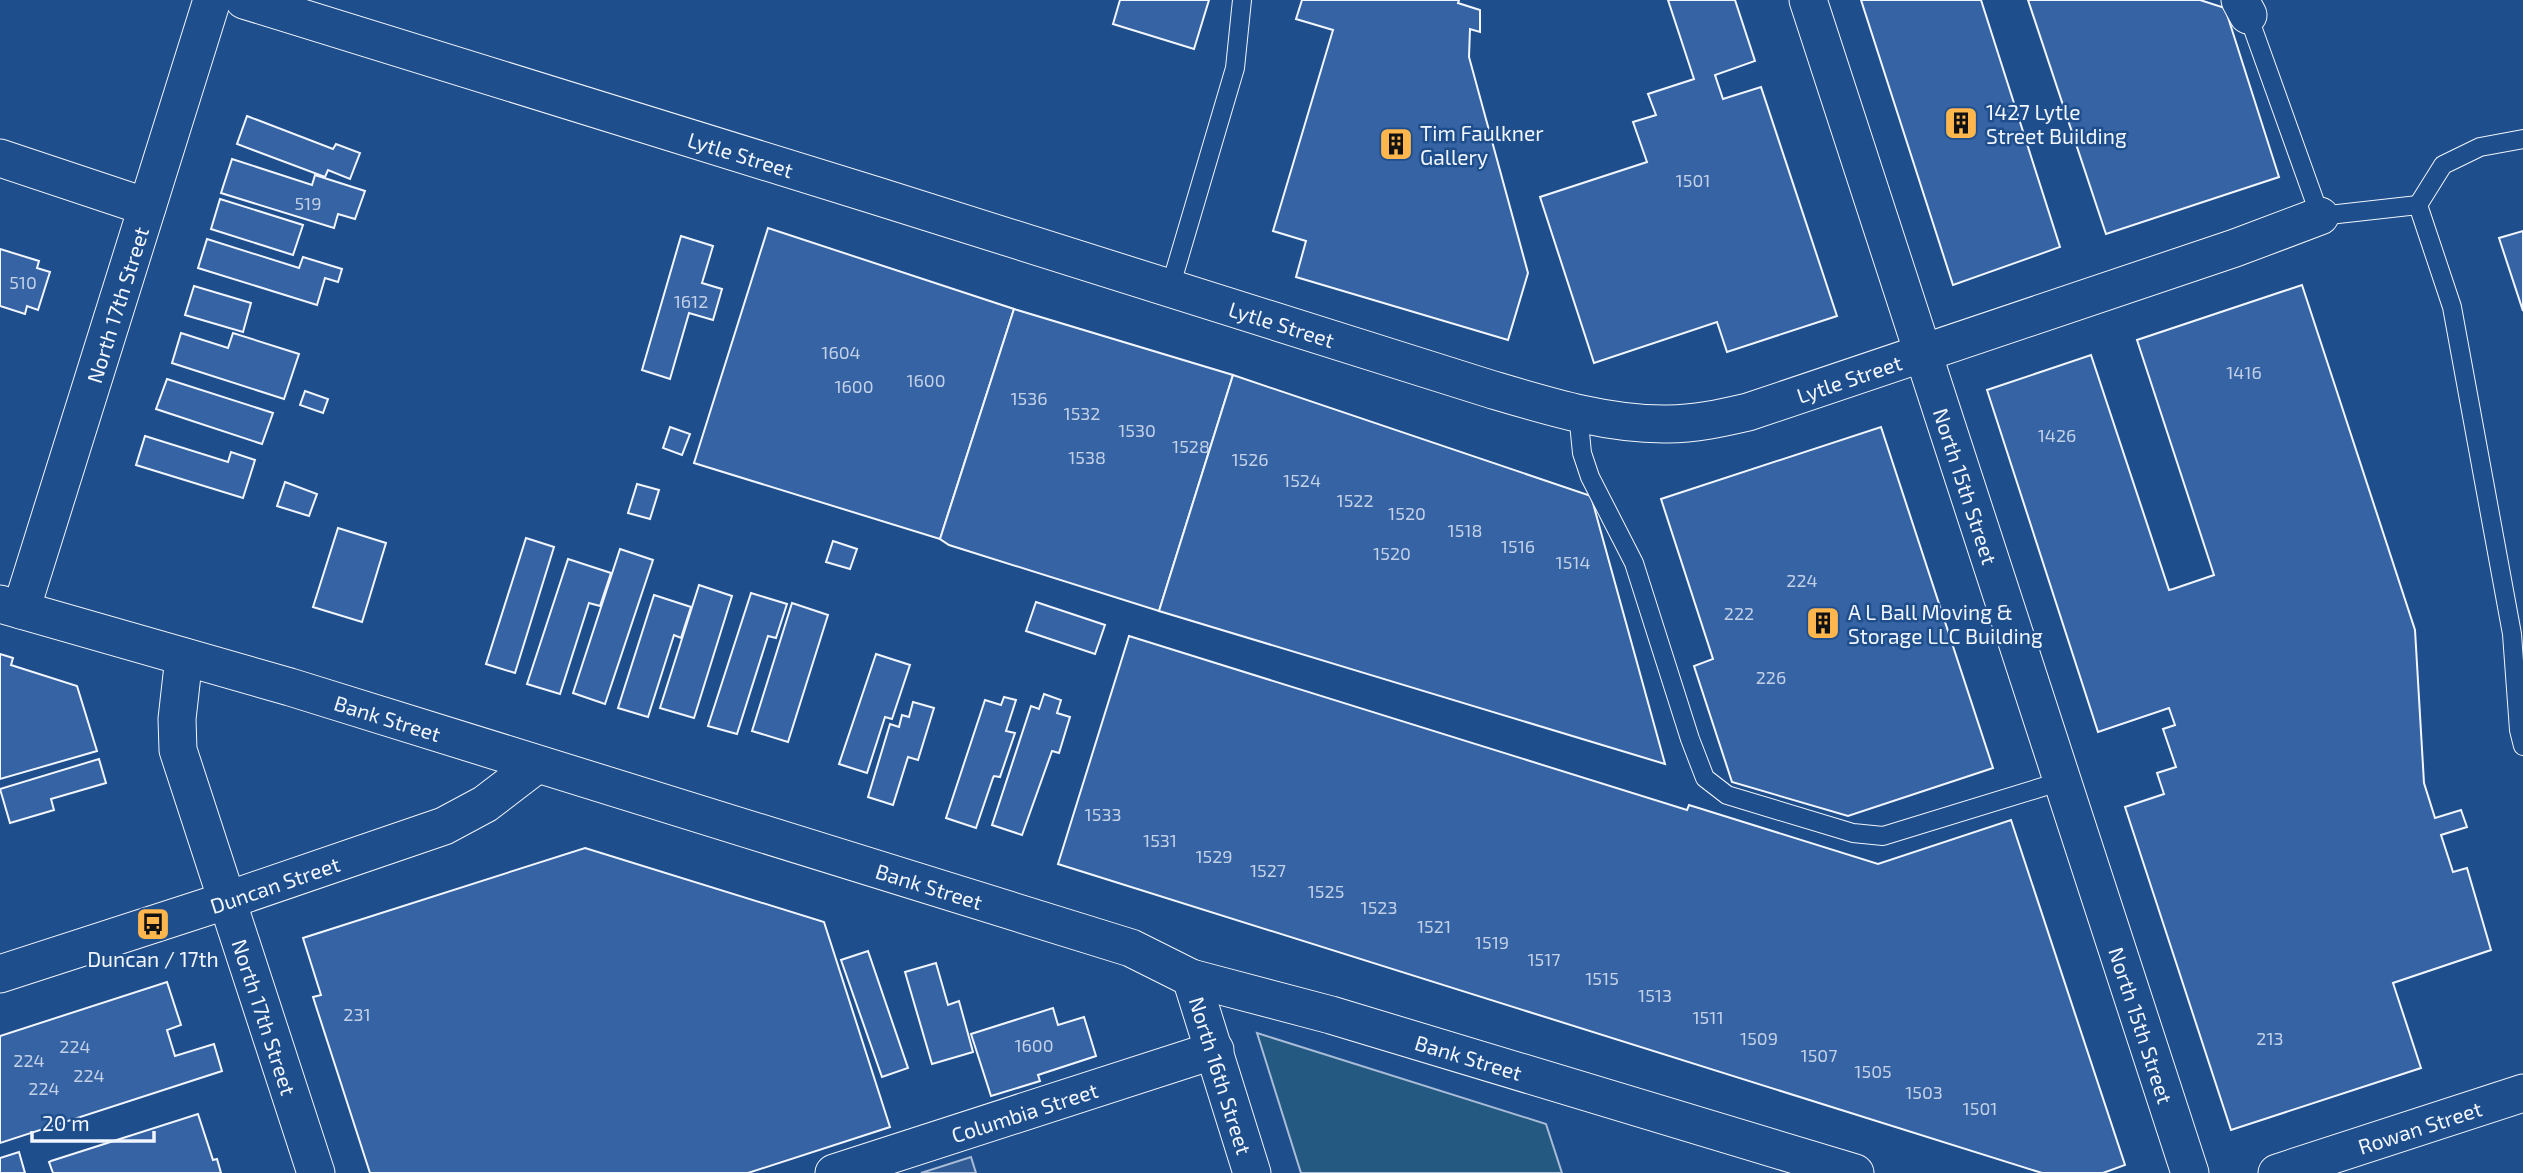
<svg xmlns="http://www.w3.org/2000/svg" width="2523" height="1173" font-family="'Exo 2',sans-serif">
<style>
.green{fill:#245a82;stroke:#a8bbd7;stroke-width:2}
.parking{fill:#305b95;stroke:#a8bbd7;stroke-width:2}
.building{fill:#3563a3;stroke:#f2f6ff;stroke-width:2}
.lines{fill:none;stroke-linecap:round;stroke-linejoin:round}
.lane-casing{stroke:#f2f6ff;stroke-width:20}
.street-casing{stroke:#f2f6ff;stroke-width:39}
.lane{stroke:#1f4e8c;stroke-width:18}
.street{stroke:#1f4e8c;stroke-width:37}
.labels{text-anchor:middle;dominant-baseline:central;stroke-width:5;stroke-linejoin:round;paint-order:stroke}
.number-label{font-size:18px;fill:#c3d1e8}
.poi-label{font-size:21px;fill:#f2f6ff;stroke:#1f4e8c;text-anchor:start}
.street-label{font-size:21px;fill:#f2f6ff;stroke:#1f4e8c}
</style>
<rect width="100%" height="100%" fill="#1f4e8c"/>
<polygon class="green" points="1257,1033 1546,1124 1562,1173 1301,1173"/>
<polygon class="parking" points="971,1157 976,1173 921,1173"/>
<g class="building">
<polygon points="1120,0 1209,0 1194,49 1113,24"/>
<polygon points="1302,0 1459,0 1458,3 1480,10 1480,32 1470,29 1469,57 1528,273 1508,340 1296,277 1306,241 1273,231 1333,30 1296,19"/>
<polygon points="1668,0 1735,0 1755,61 1715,75 1723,99 1761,87 1837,316 1727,352 1717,322 1594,363 1540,197 1647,162 1633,122 1656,115 1648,94 1694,79"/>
<polygon points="1861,0 1981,0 2060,247 1953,285"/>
<polygon points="2028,0 2200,0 2225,8 2279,177 2106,234"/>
<polygon points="247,116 333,149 336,144 360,153 350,179 328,170 325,177 237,144"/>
<polygon points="232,159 312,185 315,175 365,191 355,219 338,214 334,228 221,193"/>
<polygon points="220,199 303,225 293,255 211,229"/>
<polygon points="768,228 1014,309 940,539 694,463"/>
<polygon points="2523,231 2523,311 2499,238"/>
<polygon points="681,236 713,246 702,283 722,289 713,320 689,313 670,379 642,370"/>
<polygon points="207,239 299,268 303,257 342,269 338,282 325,278 317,305 198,268"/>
<polygon points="0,249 39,261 37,268 50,272 38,310 27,306 25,314 0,306"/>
<polygon points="2302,285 2415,630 2424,783 2435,818 2461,810 2467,827 2441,835 2453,872 2467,868 2491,950 2393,983 2421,1068 2231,1130 2125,807 2164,794 2157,773 2176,767 2163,729 2175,725 2169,708 2098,732 1987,390 2091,355 2169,590 2173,589 2214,575 2137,340"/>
<polygon points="194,286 251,303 243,332 185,315"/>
<polygon points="1014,309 1233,375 1159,611 949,545 940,539"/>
<polygon points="181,333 228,348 233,333 299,354 284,399 172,363"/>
<polygon points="1233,375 1591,496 1665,764 1159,611"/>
<polygon points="167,379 273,413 262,444 156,409"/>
<polygon points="305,391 328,399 323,413 300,405"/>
<polygon points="670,427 690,434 682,455 663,448"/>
<polygon points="1881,427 1993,768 1848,816 1732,782 1694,666 1713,659 1661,499"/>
<polygon points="145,436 228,462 231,452 255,460 243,498 136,465"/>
<polygon points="285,482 317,494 309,516 277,506"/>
<polygon points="637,484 659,490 650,519 628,513"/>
<polygon points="338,528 386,543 362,622 313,607"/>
<polygon points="526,538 554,547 515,673 486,664"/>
<polygon points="833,541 857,549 850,569 826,562"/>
<polygon points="620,549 653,560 605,704 573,693"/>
<polygon points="568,559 611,573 600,606 589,603 560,694 527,684"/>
<polygon points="699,585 732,596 694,718 660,708"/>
<polygon points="751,593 787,604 776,638 768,636 737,734 708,726"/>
<polygon points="654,595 691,607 681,638 674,635 648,717 618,708"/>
<polygon points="1036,602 1105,625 1095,654 1026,631"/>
<polygon points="792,603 828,615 788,742 752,731"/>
<polygon points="1129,636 1687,810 1689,805 1878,864 2011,820 2125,1165 2103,1173 2042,1173 1058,864"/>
<polygon points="0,654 13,658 11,665 77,686 97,751 0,779"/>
<polygon points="876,654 910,665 892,719 885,717 867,773 839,764"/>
<polygon points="1044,694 1061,700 1057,713 1070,717 1059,753 1052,751 1022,835 992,825 1031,706 1039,709"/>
<polygon points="1004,697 1016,700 1006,731 1015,733 1000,777 994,776 993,778 976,828 946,818 985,700 1001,705"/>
<polygon points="913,702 934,708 918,760 908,757 893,805 868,797 890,724 899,727 902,715 909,717"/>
<polygon points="99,759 106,783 51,799 54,810 10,823 0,789"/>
<polygon points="585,848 824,922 890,1127 748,1173 370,1173 313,997 321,995 303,938"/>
<polygon points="868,951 908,1068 882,1077 841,960"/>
<polygon points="936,963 948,1005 959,1001 973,1052 932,1064 905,972"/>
<polygon points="167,982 181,1025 167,1030 175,1056 214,1044 222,1071 0,1143 0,1036"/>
<polygon points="1053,1008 1058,1025 1084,1017 1096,1056 1038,1075 1040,1081 991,1096 971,1034"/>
<polygon points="198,1114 213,1160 217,1159 221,1173 53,1173 49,1162 51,1161"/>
<polygon points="19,1152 25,1173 0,1173 0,1158"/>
</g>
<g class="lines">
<g class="lane-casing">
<g id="lane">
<polyline points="2248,15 2320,216 2418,205 2452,307 2512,634 2519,730 2523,746"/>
<polyline points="2418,205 2443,165 2480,147 2523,139"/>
<polyline points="1170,288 1235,68 1242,0"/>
<polyline points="1578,413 1582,453 1590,477 1634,563 1690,739 1705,778 1727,795 1853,833 1883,836 2062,781"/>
</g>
</g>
<g class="street-casing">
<g id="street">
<path id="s1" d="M244,0l633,196 613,193c57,17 118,36 178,35 27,0 54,-6 80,-12l487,-164 85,-32"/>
<path id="s2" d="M1808,0l382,1173"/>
<polyline points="2240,0 2248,15"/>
<polyline points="0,158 147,207"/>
<path id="s3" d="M0,604l290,83 841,261 60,30 140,37 524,158"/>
<path id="s4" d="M21,610l191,-610"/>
<path id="s5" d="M184,657l-7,62 1,31 138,423"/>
<path id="s6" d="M0,974l225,-73 219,-75 41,-22 51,-39"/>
<path id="s7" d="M1191,978l61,195"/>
<path id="s8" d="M834,1173l381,-123"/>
<path id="s9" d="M2277,1173l246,-80"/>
</g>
</g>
<use href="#lane" class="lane"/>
<use href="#street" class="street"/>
</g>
<defs>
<g id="building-square" transform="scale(1.75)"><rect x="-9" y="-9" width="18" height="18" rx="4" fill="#ffb74d" stroke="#1f4e8c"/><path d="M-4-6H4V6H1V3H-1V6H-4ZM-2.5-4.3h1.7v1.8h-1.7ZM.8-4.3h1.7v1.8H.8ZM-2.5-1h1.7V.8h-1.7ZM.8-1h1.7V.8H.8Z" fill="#111"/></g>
<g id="bus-square" transform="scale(1.75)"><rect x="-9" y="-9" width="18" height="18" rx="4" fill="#ffb74d" stroke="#1f4e8c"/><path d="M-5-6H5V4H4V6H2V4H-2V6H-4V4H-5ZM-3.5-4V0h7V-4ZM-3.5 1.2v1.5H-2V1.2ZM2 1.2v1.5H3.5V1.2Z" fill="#111"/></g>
</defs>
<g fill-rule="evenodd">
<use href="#building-square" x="1961" y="123"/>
<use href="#building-square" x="1396" y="144"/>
<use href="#building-square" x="1823" y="623"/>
<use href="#bus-square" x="153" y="924"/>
</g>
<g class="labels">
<g class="number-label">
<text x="1693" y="180">1501</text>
<text x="308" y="203">519</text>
<text x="23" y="282">510</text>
<text x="691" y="301">1612</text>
<text x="841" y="352">1604</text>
<text x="2244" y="372">1416</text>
<text x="926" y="380">1600</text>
<text x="854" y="386">1600</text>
<text x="1029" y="398">1536</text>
<text x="1082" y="413">1532</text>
<text x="1137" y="430">1530</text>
<text x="2057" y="435">1426</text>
<text x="1191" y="446">1528</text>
<text x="1087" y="457">1538</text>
<text x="1250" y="459">1526</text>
<text x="1302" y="480">1524</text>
<text x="1355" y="500">1522</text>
<text x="1407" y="513">1520</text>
<text x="1465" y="530">1518</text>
<text x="1518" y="546">1516</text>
<text x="1392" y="553">1520</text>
<text x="1573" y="562">1514</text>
<text x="1802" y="580">224</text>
<text x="1739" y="613">222</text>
<text x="1771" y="677">226</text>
<text x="1103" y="814">1533</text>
<text x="1160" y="840">1531</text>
<text x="1214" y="856">1529</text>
<text x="1268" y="870">1527</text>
<text x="1326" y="891">1525</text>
<text x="1379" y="907">1523</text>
<text x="1434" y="926">1521</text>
<text x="1492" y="942">1519</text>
<text x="1544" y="959">1517</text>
<text x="1602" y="978">1515</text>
<text x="1655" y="995">1513</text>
<text x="357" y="1014">231</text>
<text x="1708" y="1017">1511</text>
<text x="1759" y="1038">1509</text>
<text x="2270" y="1038">213</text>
<text x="1034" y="1045">1600</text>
<text x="75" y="1046">224</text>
<text x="1819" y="1055">1507</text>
<text x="29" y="1060">224</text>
<text x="1873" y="1071">1505</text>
<text x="89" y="1075">224</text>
<text x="44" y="1088">224</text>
<text x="1924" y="1092">1503</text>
<text x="1980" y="1108">1501</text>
</g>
<g class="poi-label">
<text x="1986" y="111">1427 Lytle<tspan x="1986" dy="24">Street Building</tspan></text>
<text x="1420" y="132">Tim Faulkner<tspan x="1420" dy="24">Gallery</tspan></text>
<text x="1848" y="611">A L Ball Moving &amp;<tspan x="1848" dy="24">Storage LLC Building</tspan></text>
<text x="153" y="958" text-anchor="middle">Duncan / 17th</text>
</g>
<g class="street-label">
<text stroke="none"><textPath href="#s1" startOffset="520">Lytle Street</textPath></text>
<text stroke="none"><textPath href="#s4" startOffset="320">North 17th Street</textPath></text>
<text stroke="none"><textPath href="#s1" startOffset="1087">Lytle Street</textPath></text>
<text stroke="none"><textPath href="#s1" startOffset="1675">Lytle Street</textPath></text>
<text stroke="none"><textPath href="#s2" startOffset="511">North 15th Street</textPath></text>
<text stroke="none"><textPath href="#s3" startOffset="404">Bank Street</textPath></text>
<text stroke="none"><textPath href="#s6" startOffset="289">Duncan Street</textPath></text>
<text stroke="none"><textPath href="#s3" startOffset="971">Bank Street</textPath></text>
<text stroke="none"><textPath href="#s5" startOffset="374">North 17th Street</textPath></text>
<text stroke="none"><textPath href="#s2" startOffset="1078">North 15th Street</textPath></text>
<text stroke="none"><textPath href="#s3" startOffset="1538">Bank Street</textPath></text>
<text stroke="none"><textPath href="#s7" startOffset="102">North 16th Street</textPath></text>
<text stroke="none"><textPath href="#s8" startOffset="200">Columbia Street</textPath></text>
<text stroke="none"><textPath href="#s9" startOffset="150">Rowan Street</textPath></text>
</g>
</g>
<path d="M32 1131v10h122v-10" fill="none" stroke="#f2f6ff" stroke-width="3.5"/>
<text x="42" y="1131" font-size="21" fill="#f2f6ff" stroke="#1f4e8c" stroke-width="5" paint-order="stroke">20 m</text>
</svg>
